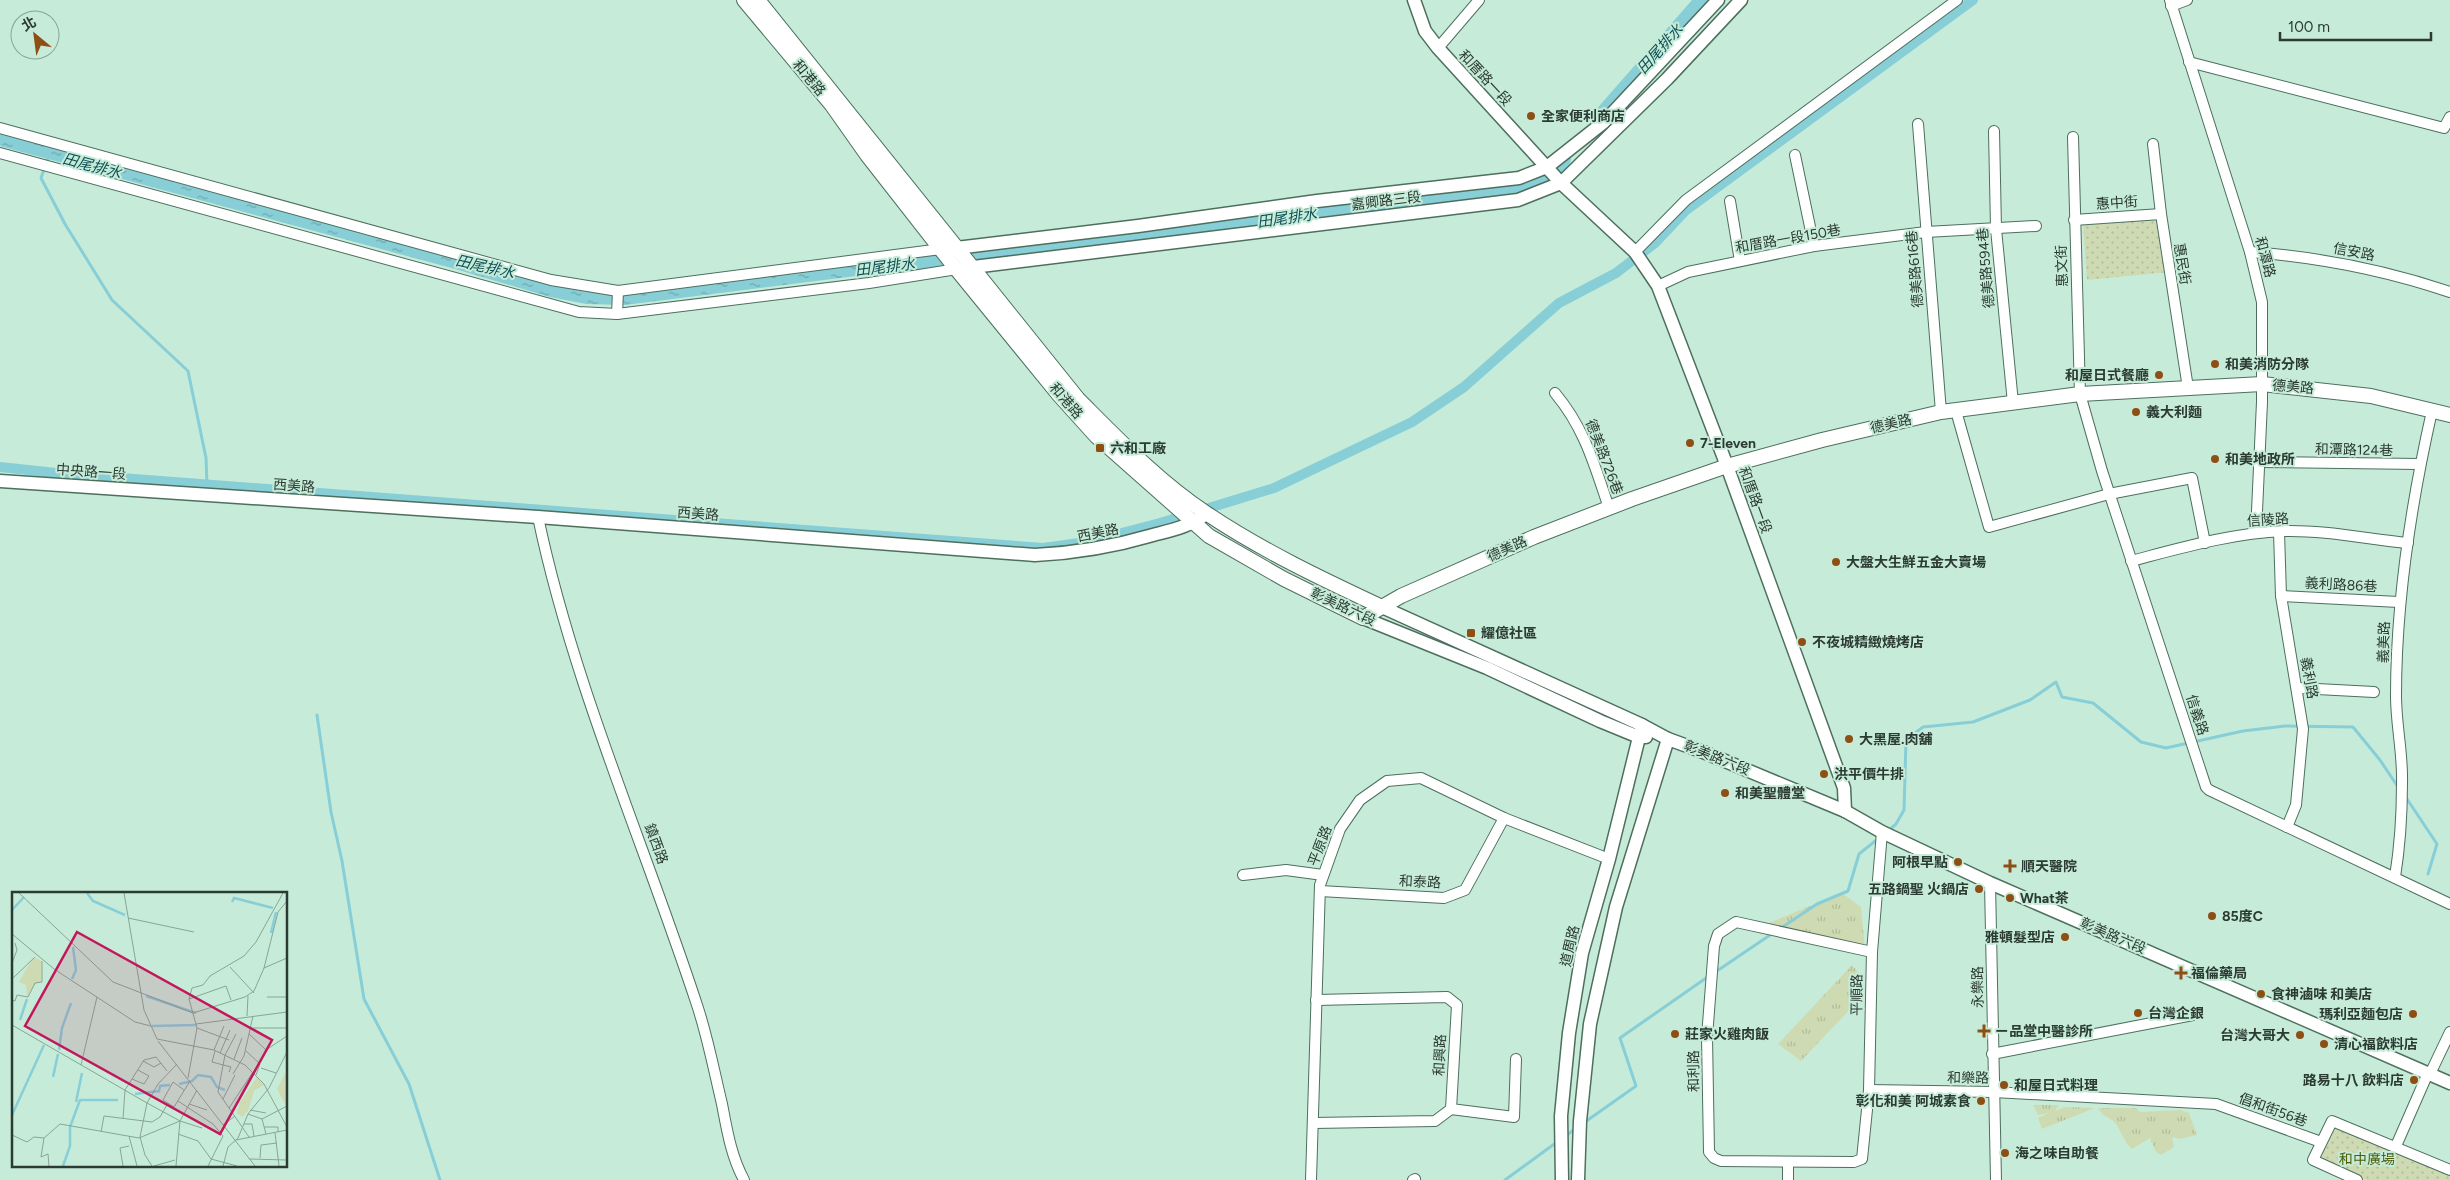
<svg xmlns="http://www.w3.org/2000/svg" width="2450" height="1180" font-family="Figtree,'Noto Sans TC',sans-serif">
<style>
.grass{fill:url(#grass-tufts)}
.park{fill:url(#park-dots)}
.water{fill:url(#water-ripples)}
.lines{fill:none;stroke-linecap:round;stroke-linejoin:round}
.stream{stroke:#87ced7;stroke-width:3}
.canal{stroke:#87ced7;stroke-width:10}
.river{stroke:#87ced7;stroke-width:18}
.minor-casing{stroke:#4d6f5e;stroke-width:12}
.tertiary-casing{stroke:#4d6f5e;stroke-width:15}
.secondary-casing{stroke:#4d6f5e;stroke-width:16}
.minor{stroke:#fff;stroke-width:10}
.tertiary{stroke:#fff;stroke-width:12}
.secondary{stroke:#fff;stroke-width:14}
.poi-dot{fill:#8e4f15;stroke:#c6ecd9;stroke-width:2}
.labels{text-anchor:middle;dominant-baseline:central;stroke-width:4;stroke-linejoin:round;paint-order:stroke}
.street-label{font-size:14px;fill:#2b3a32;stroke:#c6ecd9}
.poi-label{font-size:14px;font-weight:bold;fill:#2b3a32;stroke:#c6ecd9;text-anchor:start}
.park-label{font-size:14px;fill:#4e5e0c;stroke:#c6ecd9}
.water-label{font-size:15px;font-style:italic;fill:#0e4f55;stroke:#c6ecd9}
.inset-river{fill:none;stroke:#87ced7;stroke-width:2.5}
.inset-road{fill:none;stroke:#88a596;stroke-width:1}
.view{fill:#c2185b;fill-opacity:0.15;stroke:#c2185b;stroke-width:2.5}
.inset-edge{fill:none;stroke:#2b3a32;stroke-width:2.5}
</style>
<defs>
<pattern id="grass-tufts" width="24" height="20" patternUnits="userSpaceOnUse" patternTransform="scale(1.25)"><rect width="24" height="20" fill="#cedab2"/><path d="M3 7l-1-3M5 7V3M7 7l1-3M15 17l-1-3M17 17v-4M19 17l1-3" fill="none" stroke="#b1bc9a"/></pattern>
<pattern id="park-dots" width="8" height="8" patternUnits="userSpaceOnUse" patternTransform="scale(1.25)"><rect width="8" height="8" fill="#cedab2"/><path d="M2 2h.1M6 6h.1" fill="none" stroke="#b1bc9a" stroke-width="1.8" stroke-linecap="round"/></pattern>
<pattern id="water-ripples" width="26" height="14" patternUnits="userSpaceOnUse" patternTransform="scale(1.25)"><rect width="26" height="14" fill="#87ced7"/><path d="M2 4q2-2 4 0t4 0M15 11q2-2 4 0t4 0" fill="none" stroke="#6fa8af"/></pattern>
</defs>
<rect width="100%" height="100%" fill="#c6ecd9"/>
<g class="grass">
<polygon points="1842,893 1861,907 1865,950 1764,925"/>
<polygon points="1852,965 1862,976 1858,1001 1801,1061 1778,1044"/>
<polygon points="2033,1105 2059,1105 2055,1111 2065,1107 2095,1108 2042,1129 2038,1118 2049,1113 2038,1115"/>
<path d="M2098,1108h38l4,4 41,-2 8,3 8,22 -18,4 -7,-2 2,10 -13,8 -5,-3 -6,-14 -18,11c-8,-7 -10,-16 -16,-25 -5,-7 -14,-7 -18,-16z"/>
</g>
<g class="park">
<polygon points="2160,220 2169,272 2087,280 2083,225"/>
<polygon points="2337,1125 2450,1171 2450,1180 2366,1180 2320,1160"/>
</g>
<polygon class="water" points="0,131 224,195 557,286 608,295 920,257 928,267 625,305 586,304 550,297 455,269 0,146"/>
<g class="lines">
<g class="stream">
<polyline points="49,156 41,178 65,224 112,300 188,371 206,458 207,485"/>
<polyline points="317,715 331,812 342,861 364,999 409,1084 440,1180"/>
<polyline points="2405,796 2437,844 2428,874"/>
<polyline points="1888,831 1896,824 1904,810 1906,740 1923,727 1973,722 2030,700 2056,682 2062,697 2093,703 2141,742 2166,748 2243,731 2285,726 2353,727 2380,760 2398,787"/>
<polyline points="1781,928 1817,904 1848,891 1859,854 1879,838"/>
<polyline points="1714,973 1773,933"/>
<polyline points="1585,1122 1636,1086 1620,1038 1709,976"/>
<polyline points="1564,1137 1575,1129"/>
<polyline points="1505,1180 1557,1142"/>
</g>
<polyline class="canal" points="0,467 56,473 1043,548 1087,542 1160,523 1274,488 1412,422 1464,387 1559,303 1616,273 1655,243 1685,211 1973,0"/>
<g class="river">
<polyline points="1599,120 1704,0"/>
<polyline points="901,265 1193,232 1486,192 1540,182 1562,159"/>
</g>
<g class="minor-casing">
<g id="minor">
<polyline points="2170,0 2250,252 2262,302 2262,402 2256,533"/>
<polyline points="2171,6 2187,0"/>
<polyline points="1438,48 1479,0"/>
<polyline points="2189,62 2444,128 2450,117"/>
<polyline points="1918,124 1941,412"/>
<polyline points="0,128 551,280 618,291 941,249"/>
<polyline points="1994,131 1996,229 2013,403"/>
<polyline points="2073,137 2080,394 2102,471 2206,787 2209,790 2450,904"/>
<polyline points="2153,144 2161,214 2188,388"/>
<polyline points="0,153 579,312 617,314 869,283 957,269"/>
<polyline points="1795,155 1814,246"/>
<polyline points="1730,201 1740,261"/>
<polyline points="2074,220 2161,214"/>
<polyline points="1635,252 1686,200 1957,0"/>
<path d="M2250,252c69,5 135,18 200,40"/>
<polyline points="1658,286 1688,272 1814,246 1926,232 2036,226"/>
<polyline points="617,314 618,291"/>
<path d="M1555,393c30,36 39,71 54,115"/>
<polyline points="1956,411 1989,527 2109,494 2192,478 2205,543"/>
<polyline points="2259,462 2419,464"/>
<path d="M538,517c35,167 106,326 159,488 11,33 17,66 25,99 5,26 9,52 22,76"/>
<polyline points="2279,532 2281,596 2303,729 2296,805 2287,827"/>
<path d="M2131,561c50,-13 101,-28 153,-30 41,-1 83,8 124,12"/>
<polyline points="2281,596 2399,602"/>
<polyline points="2298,688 2374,692"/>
<polyline points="1243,875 1286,870 1323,875"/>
<path d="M2395,877c5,-31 7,-63 7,-94 1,-29 -6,-58 -6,-87 0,-96 15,-192 36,-285"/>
<polyline points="1990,883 1996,1180"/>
<polyline points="1320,891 1444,898 1465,890 1504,818"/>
<polyline points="1872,952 1736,922 1718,934 1714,946 1707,1037 1709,1152 1714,1158 1721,1161 1854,1162 1862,1159 1869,1090 1872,952 1882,832"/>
<polyline points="1992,1054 2198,1014"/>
<polyline points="2430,1074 2450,1032"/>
<polyline points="1869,1090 1994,1092 2216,1104 2321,1142"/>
<polyline points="1451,1109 1514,1117 1516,1059"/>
<polyline points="1313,1123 1435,1121 1451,1109 1457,1005 1447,997 1316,1000"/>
<polyline points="2396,1146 2428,1073"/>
<polyline points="1311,1180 1320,885 1340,829 1360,800 1387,781 1421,778 1504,818 1609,859"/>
<polyline points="1413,1180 1415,1179"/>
<polyline points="1788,1180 1788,1162"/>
<polyline points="2357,1180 2313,1160 2332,1121 2450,1170"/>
</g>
</g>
<g class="tertiary-casing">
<g id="tertiary">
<polyline points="1414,0 1425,31 1438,48 1561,183 1635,252 1658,286 1727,466 1844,788 1845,811"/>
<polyline points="948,249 1138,226 1317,201 1519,178 1547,167 1604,122 1718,0"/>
<polyline points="965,268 1518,200 1561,183 1667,79 1741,0"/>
<path d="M0,481l538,36 497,38c42,-2 77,-8 118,-20 19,-5 38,-9 53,-21"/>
<polyline points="1382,607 1642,725 1668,739 1701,751 1845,811 1882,832 1990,883 2450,1083"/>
<polyline points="1363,618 1487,668 1600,721 1639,737 1646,737"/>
<polyline points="1562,1180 1561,1116 1569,1033 1582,953 1609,859 1642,725"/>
<polyline points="1578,1180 1580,1121 1590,1024 1616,907 1668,739"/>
</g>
</g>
<g class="secondary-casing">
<g id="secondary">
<polyline points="744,0 831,104 867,155 953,265 1059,395 1096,436 1209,536 1284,579 1363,618 1401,596 1534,537 1632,499 1727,466 1822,440 1941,412 2080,394 2262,384 2371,396 2450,415"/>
<path d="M758,0l320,399c40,40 81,83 128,114 55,37 116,66 176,94"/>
</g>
</g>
<use href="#minor" class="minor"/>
<use href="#tertiary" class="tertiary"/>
<use href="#secondary" class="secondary"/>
</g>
<g class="poi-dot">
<circle cx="1531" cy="116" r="5"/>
<circle cx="2215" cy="364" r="5"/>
<circle cx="2159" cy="375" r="5"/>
<circle cx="2136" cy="412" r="5"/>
<circle cx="1690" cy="443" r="5"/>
<rect x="1095" y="443" width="10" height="10" rx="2.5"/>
<circle cx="2215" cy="459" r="5"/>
<circle cx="1836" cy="562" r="5"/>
<rect x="1466" y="628" width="10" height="10" rx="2.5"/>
<circle cx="1802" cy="642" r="5"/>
<circle cx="1849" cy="739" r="5"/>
<circle cx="1824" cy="774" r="5"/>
<circle cx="1725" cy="793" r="5"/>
<circle cx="1958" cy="862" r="5"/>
<path d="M2007.5 858.5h5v5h5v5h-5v5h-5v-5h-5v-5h5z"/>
<circle cx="1979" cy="889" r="5"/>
<circle cx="2010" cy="898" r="5"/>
<circle cx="2212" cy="916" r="5"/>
<circle cx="2065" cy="937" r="5"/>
<path d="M2178.5 965.5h5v5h5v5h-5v5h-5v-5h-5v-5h5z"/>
<circle cx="2261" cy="994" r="5"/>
<circle cx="2138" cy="1013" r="5"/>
<circle cx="2413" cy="1014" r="5"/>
<path d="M1981.5 1023.5h5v5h5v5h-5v5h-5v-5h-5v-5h5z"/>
<circle cx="1675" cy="1034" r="5"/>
<circle cx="2300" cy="1035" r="5"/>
<circle cx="2324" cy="1044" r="5"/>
<circle cx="2414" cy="1080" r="5"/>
<circle cx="2004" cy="1085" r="5"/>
<circle cx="1981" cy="1101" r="5"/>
<circle cx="2005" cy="1153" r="5"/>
</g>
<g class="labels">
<g class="street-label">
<text transform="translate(809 78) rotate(50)">和港路</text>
<text transform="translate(1485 78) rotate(47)">和厝路一段</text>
<text transform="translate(1386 201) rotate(-7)">嘉卿路三段</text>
<text transform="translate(2117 203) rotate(-4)">惠中街</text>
<text transform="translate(1788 239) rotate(-10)">和厝路一段150巷</text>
<text transform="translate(2354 252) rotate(11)">信安路</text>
<text transform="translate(2265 257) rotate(75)">和潭路</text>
<text transform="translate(2182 264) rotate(81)">惠民街</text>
<text transform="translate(2062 266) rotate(-92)">惠文街</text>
<text transform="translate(1986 268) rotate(-95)">德美路594巷</text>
<text transform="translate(1915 269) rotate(-95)">德美路616巷</text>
<text transform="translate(2293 387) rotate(5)">德美路</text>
<text transform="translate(1066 401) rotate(49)">和港路</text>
<text transform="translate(1891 424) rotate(-13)">德美路</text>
<text transform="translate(2354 450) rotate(1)">和潭路124巷</text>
<text transform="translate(1604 457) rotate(69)">德美路726巷</text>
<text transform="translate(91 472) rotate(4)">中央路一段</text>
<text transform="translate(294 486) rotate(4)">西美路</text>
<text transform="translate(1755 500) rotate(70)">和厝路一段</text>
<text transform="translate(698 514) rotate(4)">西美路</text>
<text transform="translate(2268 520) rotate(-4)">信陵路</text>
<text transform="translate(1098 533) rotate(-11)">西美路</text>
<text transform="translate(1507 549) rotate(-24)">德美路</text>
<text transform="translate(2341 585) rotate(3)">義利路86巷</text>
<text transform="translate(1343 607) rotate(25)">彰美路六段</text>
<text transform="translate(2384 642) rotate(-88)">義美路</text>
<text transform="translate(2309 678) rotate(80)">義利路</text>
<text transform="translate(2197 715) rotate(72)">信義路</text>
<text transform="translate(1717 758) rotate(22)">彰美路六段</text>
<text transform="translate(656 844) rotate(70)">鎮西路</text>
<text transform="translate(1320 846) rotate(-69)">平原路</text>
<text transform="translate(1420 882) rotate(3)">和泰路</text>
<text transform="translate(2113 936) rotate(23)">彰美路六段</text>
<text transform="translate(1570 946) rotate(-77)">道周路</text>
<text transform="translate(1978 987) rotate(-91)">永樂路</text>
<text transform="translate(1857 995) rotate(-89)">平順路</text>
<text transform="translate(1440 1055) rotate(-87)">和興路</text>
<text transform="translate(1694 1071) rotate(-91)">和利路</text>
<text transform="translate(1968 1078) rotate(1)">和樂路</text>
<text transform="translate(2273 1110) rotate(20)">倡和街56巷</text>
</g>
<g class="poi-label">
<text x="1541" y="116">全家便利商店</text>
<text x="2225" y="364">和美消防分隊</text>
<text x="2149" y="375" text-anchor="end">和屋日式餐廳</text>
<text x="2146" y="412">義大利麵</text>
<text x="1700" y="443">7-Eleven</text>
<text x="1110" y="448">六和工廠</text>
<text x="2225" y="459">和美地政所</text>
<text x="1846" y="562">大盤大生鮮五金大賣場</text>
<text x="1481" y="633">耀億社區</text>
<text x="1812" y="642">不夜城精緻燒烤店</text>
<text x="1859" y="739">大黑屋.肉舖</text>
<text x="1834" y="774">洪平價牛排</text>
<text x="1735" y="793">和美聖體堂</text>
<text x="1948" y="862" text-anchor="end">阿根早點</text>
<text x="2021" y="866">順天醫院</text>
<text x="1969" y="889" text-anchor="end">五路鍋聖 火鍋店</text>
<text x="2020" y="898">What茶</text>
<text x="2222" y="916">85度C</text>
<text x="2055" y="937" text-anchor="end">雅頓髮型店</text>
<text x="2191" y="973">福倫藥局</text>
<text x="2271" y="994">食神滷味 和美店</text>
<text x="2148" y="1013">台灣企銀</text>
<text x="2403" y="1014" text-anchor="end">瑪利亞麵包店</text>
<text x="1995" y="1031">ㄧ品堂中醫診所</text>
<text x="1685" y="1034">莊家火雞肉飯</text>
<text x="2290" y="1035" text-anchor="end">台灣大哥大</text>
<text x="2334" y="1044">清心福飲料店</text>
<text x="2404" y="1080" text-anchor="end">路易十八 飲料店</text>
<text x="2014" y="1085">和屋日式料理</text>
<text x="1971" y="1101" text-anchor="end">彰化和美 阿城素食</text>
<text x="2015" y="1153">海之味自助餐</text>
</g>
<g class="park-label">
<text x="2367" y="1159">和中廣場</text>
</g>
<g class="water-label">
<text transform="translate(1660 49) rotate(-48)">田尾排水</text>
<text transform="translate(92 166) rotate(15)">田尾排水</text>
<text transform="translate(1287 218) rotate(-8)">田尾排水</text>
<text transform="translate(485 267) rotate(13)">田尾排水</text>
<text transform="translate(885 267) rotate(-7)">田尾排水</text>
</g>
</g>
<g transform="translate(12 892)">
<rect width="275" height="275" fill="#c6ecd9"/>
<path d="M24,66l5,3v21h-4l-10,15 -1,-12 -7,-3 13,-23z" fill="#cedab2"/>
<path d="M273,181h2l-1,33 -9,-17zM245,185l7,8 -10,6 -6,20 -6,6 -5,-4 3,-11z" fill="#cedab2"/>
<path class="inset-river" d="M75,1l6,8 32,14M220,10l2,-4 39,10M0,18l12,-13M259,41l5,-21M60,87l4,-9 -3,-23M134,104l50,17M8,128l7,-21M140,134l44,-1M47,158l3,-22 9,-25M41,185l5,-23M167,192l13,-3 6,-6 13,2 6,10 8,3M123,202l24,-3 1,-5 10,-1M64,210l6,-29M0,223l32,-70M51,274l7,-20v-19l10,-27h38"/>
<path class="inset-road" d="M7,1l94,89 80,31 52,-16 9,-6 10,-23 14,-56 9,-11M112,1l20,117 13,29 57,11 31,15 19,19 23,43M116,26l66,14M0,42l42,35 81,53 16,4M0,71l5,-13 -2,-7M218,75l24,26M252,76l23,-10M0,87l23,-22M255,105h20M177,107l37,-13 5,14M0,108l3,1 2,-6 11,2 7,-14 7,-1v-21M0,122v20M235,124l1,-20M184,132l91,-12M0,133l135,78 -7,34 5,18 7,11M185,136l32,12M238,136h37M224,142l-11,21 -7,37 31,45M237,142l17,16 21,-14M146,149l97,125M202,158l10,-24M203,159l-3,11 19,5 -2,5M234,159l14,13 -4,11M208,161l10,-23M222,167l8,-21M131,169l11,6 7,-4M165,172l-19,20 -11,19 33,18 22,7M69,173l16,-68M249,176l15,5M221,182l11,-18 9,-40M176,186l9,-50 -8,-29 3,-11 11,-3 7,-9 34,-20 12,-14 27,-49M120,187l12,5 5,-8 -11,-6M172,198l-11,-8 -10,18 11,7 16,-26M211,207l12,-24M166,209l35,23 10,12 -15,30M177,212l18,6M217,216l24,-36M238,218l16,3M236,222l14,5 25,-13M111,227l2,-29 19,-30 12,-3 11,14M250,227l4,15M232,232h8l2,12M211,233l12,-9M252,235h14v5M89,240l3,-16 48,6 8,-5 8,-14M263,241l4,33M166,242l20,7 13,18 26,7M0,243l15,7 7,-5 10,1 16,-14 79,14 41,-17M117,244l8,30M32,246l-3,19 7,-3 1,12M224,248l51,-10M248,266l1,-13 16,-2M237,267l38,1M111,274l-3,-18 9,-2M142,274l21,-6M164,274l4,-45 17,-31M211,274l5,-19 10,-9 10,-24 21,-26 18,-36"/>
<path class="view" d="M65,40l195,108 -52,94 -195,-108z"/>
<rect width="275" height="275" class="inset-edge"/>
</g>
<g transform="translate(35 35) rotate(331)"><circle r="24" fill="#c6ecd9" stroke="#88a596"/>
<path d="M0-4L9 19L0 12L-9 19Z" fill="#8e4f15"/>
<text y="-8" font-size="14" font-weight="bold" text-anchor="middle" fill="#2b3a32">北</text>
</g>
<path d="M2280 32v8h151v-8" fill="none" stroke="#2b3a32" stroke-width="2.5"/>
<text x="2288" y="32" font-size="15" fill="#2b3a32" stroke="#c6ecd9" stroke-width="4" paint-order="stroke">100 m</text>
</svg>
